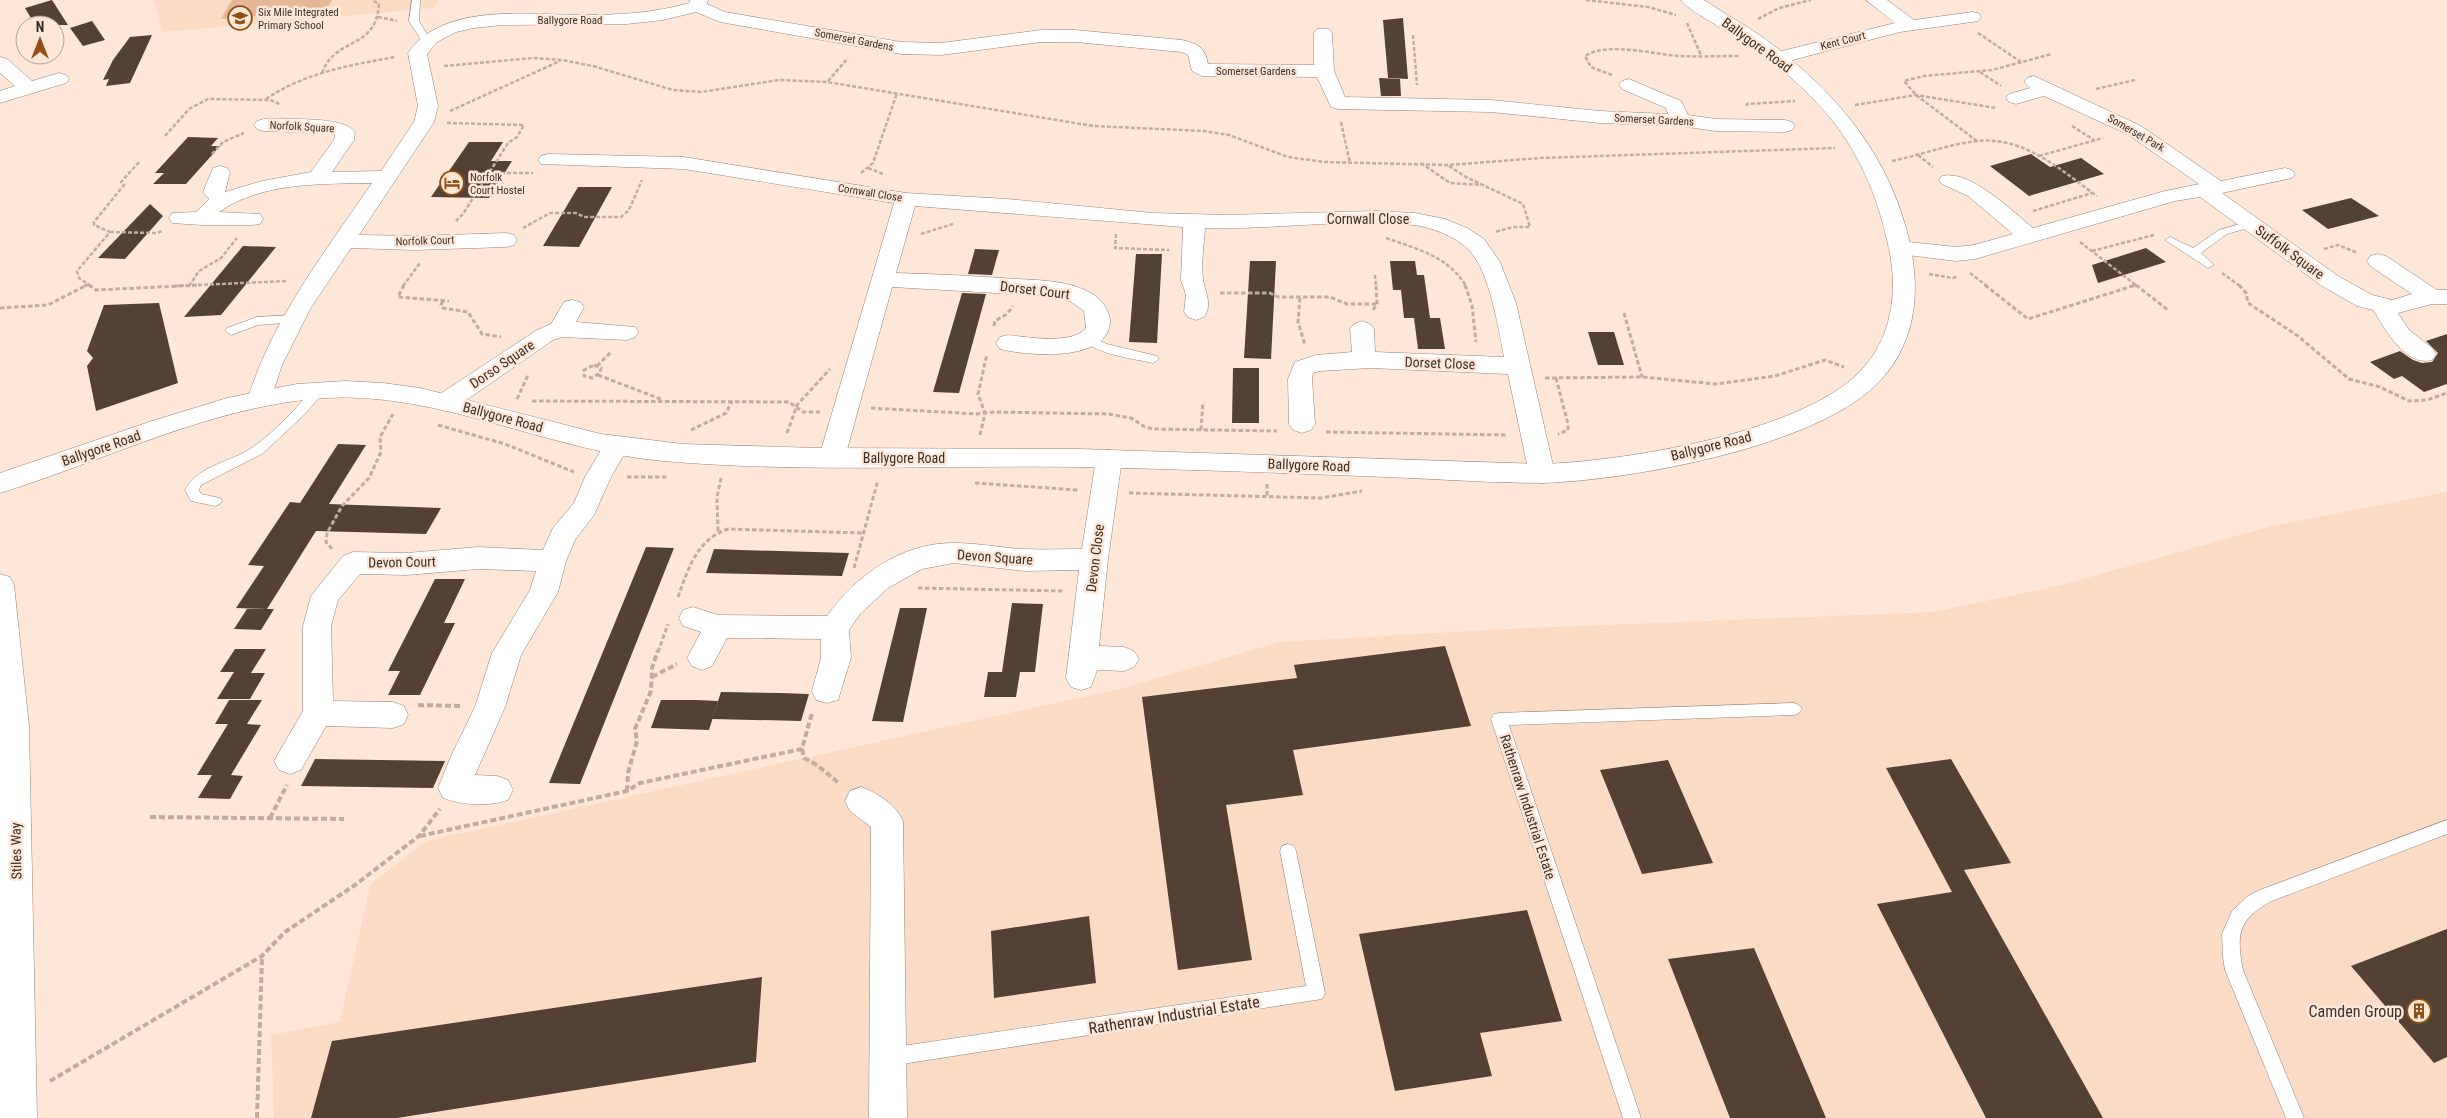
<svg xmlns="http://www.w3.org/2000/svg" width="2447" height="1118" font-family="'Roboto Condensed',sans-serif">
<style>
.built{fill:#f9dbc6}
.green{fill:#e5b796}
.building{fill:#534134}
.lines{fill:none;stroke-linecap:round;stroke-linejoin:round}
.service-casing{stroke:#958072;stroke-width:1}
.minor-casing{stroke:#958072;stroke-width:1}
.tertiary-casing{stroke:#958072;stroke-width:1}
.secondary-casing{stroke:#958072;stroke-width:1}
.path-far2{stroke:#c0ada0;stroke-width:2.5;stroke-dasharray:4 2;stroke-linecap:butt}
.path-far1{stroke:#c0ada0;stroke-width:3;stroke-dasharray:4.5 2.5;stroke-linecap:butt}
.path{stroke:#c0ada0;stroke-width:4;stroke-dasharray:6 3;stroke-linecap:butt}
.service{fill:#fff;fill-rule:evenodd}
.minor{fill:#fff;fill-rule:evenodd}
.tertiary{fill:#fff;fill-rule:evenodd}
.secondary{fill:#fff;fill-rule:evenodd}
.labels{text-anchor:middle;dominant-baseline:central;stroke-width:5;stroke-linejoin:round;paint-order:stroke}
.far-poi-label{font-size:11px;fill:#3a312b;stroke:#ffe7d7;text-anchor:start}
.far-street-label{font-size:11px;fill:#3a312b;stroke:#ffe7d7}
.street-label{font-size:14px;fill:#3a312b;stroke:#ffe7d7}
.near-poi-label{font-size:16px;fill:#3a312b;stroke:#ffe7d7;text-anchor:end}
.near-street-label{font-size:16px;fill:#3a312b;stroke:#ffe7d7}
</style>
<rect width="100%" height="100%" fill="#ffe7d7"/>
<g class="built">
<polygon points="154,0 438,0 434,8 162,32"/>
<polygon points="2447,492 2447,1118 274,1118 271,1035 340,1022 370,885 426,841 1124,688 1280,642 1506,629 1933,612 2058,586 2272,526"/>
</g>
<polygon class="green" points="232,0 332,0 327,9 221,19"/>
<g class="building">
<polygon points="52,0 68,25 35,25 25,8"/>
<polygon points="1403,18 1408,79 1388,78 1383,20"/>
<polygon points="92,21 105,40 83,46 70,28"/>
<polygon points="152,35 130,83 106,86 109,79 103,80 113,60 130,37"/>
<polygon points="1379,78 1400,79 1401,96 1381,96"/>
<polygon points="188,137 218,138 211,146 220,146 186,184 153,184 164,173 155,173"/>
<polygon points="469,142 503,142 491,161 512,161 489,198 431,197"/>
<polygon points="2031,154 2050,167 2081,158 2104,174 2029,196 1990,166"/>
<polygon points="578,187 612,187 579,247 543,246"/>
<polygon points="2351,198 2379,216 2328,229 2302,210"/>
<polygon points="150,204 163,216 125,259 98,258"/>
<polygon points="243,246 276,247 221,315 184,317"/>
<polygon points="2146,248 2166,262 2098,283 2092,265"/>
<polygon points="975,249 999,250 992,275 968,274"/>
<polygon points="1136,254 1162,254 1157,343 1129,342"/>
<polygon points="1250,261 1276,261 1271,359 1244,358"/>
<polygon points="1390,261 1415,261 1417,275 1424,275 1430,318 1404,318 1401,290 1393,290"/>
<polygon points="962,293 986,294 959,393 933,392"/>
<polygon points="159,303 178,383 96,411 87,366 93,358 87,351 104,305"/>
<polygon points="1414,318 1440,318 1445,349 1418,349"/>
<polygon points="1588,332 1614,332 1624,365 1598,365"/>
<polygon points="2447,334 2447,384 2424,392 2402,376 2394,379 2370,362 2400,351 2413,360 2422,363 2432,362 2438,353 2426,341"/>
<polygon points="1233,368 1259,368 1259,423 1232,423"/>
<polygon points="338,444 366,445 329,504 441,508 426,534 316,531 267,609 236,608 264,566 248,565 290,502 300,503"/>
<polygon points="646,547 674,548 580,784 549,783"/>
<polygon points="714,549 741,550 849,553 842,576 706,573"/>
<polygon points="435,579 465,579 444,623 455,623 420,695 388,695 400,671 388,671"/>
<polygon points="1012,603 1043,604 1035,672 1020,672 1016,697 984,697 988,672 1002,672"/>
<polygon points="900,608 927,608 903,722 872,721"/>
<polygon points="247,609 274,609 261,630 234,629"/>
<polygon points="1445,646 1471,726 1293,750 1303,795 1226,805 1252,960 1178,970 1142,697 1297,678 1294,665"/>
<polygon points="235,649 266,649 251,673 265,673 250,699 217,699 234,672 220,672"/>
<polygon points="721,692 780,693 809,694 801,721 712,719"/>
<polygon points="229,700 262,700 247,724 261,725 231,775 243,776 230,799 198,798 212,775 197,775 228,724 215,724"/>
<polygon points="661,700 696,700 718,701 709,730 651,728"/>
<polygon points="315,759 445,761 433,788 301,786"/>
<polygon points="1951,759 2011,863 1964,870 2103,1118 1986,1118 1877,904 1952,892 1886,768"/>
<polygon points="1668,760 1713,863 1642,874 1600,770"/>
<polygon points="1527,910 1562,1021 1480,1033 1492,1076 1395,1091 1359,934"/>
<polygon points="1089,916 1096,983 994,998 991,931"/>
<polygon points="2447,929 2447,1057 2434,1063 2351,966"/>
<polygon points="1754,948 1826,1118 1730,1118 1668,959"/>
<polygon points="762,977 756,1062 397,1118 311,1118 332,1041"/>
</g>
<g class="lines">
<g class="service-casing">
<g id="service">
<polygon points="412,0 420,0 419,21 431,41 429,43 423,43 409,21"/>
<polygon points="2251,221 2256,224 2255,226 2227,234 2201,253 2214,265 2208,268 2165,240 2170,237 2193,248 2219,230"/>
<polygon points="293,315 299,319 297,322 258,325 231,335 225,331 227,328 257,317"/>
<path d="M1090,336l17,8 50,12 2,3 -6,4c-18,-4 -58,-9 -69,-23l2,-3z"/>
<path d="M319,386l6,4 -2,3 -19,22 -42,39 -61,31 -2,5 2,4 19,4 2,3 -2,3 -5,2 -24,-5 -6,-11c14,-26 46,-27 68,-43 23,-16 43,-39 62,-60z"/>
<polygon points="1794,703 1799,705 1802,709 1799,713 1794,715 1509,725 1641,1118 1623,1118 1491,719 1494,714 1499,713"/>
<path d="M2447,820v14l-175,67c-34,18 -36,33 -29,69l61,148h-18l-61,-148 -2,-13 -1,-23 10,-23 16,-15 12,-6z"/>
<polygon points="1288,844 1294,846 1296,851 1325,993 1322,999 889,1066 883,1063 880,1057 883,1051 889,1048 1306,986 1280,851 1282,846"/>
</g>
</g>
<g class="minor-casing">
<g id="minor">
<path d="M690,0h18l-1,4 18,8 176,30 40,1 100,-13h34l107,10c16,4 23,7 26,24l106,1v-32l3,-4h12l3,4 2,38 11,26 146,3 109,11 68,3 -2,-6 -44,-19 -3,-4 3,-4 7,-2 52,22 7,14 28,4 69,1 7,2 3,4 -3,4 -7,2 -69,-1 -36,-5 -80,-3 -109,-11 -153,-3 -7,-2 -14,-30 -115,-1 -10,-5 -4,-16 -6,-3 -107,-10h-34l-100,13 -40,-1 -181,-32 -24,-10 -33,8 -36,4 -125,1 -28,3 -18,4 -19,10 -10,12 11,52 -4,16 -75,113 56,1 91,-3 8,2 3,5 -3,5 -8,2 -91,3 -64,-2 -41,61 -28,56 -13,39 -9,3 -9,-3 -3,-6c25,-80 77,-146 124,-215 -50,1 -111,-1 -153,29l41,2 3,5 -3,5 -8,1h-50l-30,-2 -3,-5 3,-5 24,-1 13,-13 -6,-7 10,-24 7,-2 7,2 3,4 -5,20 37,-11 49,-9 23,-32 1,-5 -6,-2 -65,-2 -7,-2 -3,-4 3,-4 7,-2c20,1 79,-4 91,13l-1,8 -22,32 49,-1 33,-49 4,-16 -10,-53c35,-51 121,-38 175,-38 36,0 72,-2 106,-12z"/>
<polygon points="1866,0 1887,0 1914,20 1972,12 1978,13 1981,17 1978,21 1972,22 1900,32 1777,64 1770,62 1768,58 1770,54 1895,23"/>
<polygon points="0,57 7,59 32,81 59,73 66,75 69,79 66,83 0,103 0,91 15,86 0,73"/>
<path d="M2034,76l107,50 80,55 64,-13 7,2 3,4 -3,4 -70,15 116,83 34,19 20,5 20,-6 -42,-28 -3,-5 3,-5 8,-2 8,2 51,34h10v14h-15l-34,9 11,17 23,18 4,6 -4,6c-27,7 -46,-30 -59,-50l-16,-4 -35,-20 -122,-89 -25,4 -200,58 -19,2 -65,-8 -3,-5 3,-5 8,-2 57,6 18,-2 39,-11 -45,-38 -26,-12 -3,-4 3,-4c28,-7 70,35 91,52l132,-37 34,-7 -72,-50 -83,-38 -28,8 -7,-2 -3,-4 3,-4 21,-6 -6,-6 3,-4z"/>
<path d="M548,154l136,3 222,36 101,6 146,14 74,2 149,-4 39,2 30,6 22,9 17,11 16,23 16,41 39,171 -4,7 -9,2 -9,-2 -4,-7 -21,-100 -138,-6 -50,3 -7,2 -1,6 3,45 -4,6 -9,3 -9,-3 -4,-6 -1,-45 7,-17 21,-7 36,-3 -2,-23 4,-5 8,-3 8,3 4,5 1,23 129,5c-6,-30 -14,-85 -35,-107 -12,-13 -38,-23 -55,-25 -69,-7 -140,5 -209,3 -1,16 -4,35 -2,51 2,14 10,25 1,38l-8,3 -8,-3 -4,-5 2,-17 -5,-15 2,-53 -268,-21 -19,67c40,1 81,3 121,6 24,1 53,2 74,14 9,5 18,16 19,27 1,43 -83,36 -110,29l-4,-6 4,-6 8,-2c19,2 65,10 78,-7l-2,-17 -14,-10 -21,-5 -157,-9 -47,170 -4,7 -9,2 -9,-2 -4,-7 75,-254 -210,-34 -143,-5 -3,-4 3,-4z"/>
<polygon points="572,300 580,302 584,307 576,322 635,327 639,332 635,337 627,340 562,337 553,340 455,408 446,411 437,408 434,402 437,396 537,330 551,324 564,302"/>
<path d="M616,437l9,3 4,6 -18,31 -17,38 -19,25 -9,21 -8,31 -37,63 -16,52 -30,68 22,1 11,4 5,10 -5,10c-19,7 -46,5 -65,-2l-5,-10 14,-34 23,-47 17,-54 38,-63 6,-19 -58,-2 -71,6 -47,-1 -22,26 -7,26 2,75 60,1 11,4 4,9 -4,9 -11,4 -67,-2 -25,44 -11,4 -11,-4 -5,-9 29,-50v-85l8,-30 32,-40 10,-4 54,1 71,-6 65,3 10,-22 21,-25 11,-26 22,-37z"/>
<path d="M1109,450l9,2 4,7 -14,100 -9,87 25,1 10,4 5,8 -5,8 -10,4 -27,-1 -6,17 -10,3 -10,-3 -5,-9 13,-108 -54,1 -71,-8 -32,6 -34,19 -28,26 -11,16 2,28 -13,42 -11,3 -11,-3 -4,-9 9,-33v-19l-94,-1 -15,28 -10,4 -10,-4 -5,-8 14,-26 -18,-6 -4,-8 4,-8 10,-3 25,8 109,1c29,-41 76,-74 128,-73 23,0 46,5 69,6 19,1 39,0 58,0l14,-90 4,-7z"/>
<path d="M861,787c17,6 35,18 42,34l4,297h-38l2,-291 -21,-16 -5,-10 5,-10z"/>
</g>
</g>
<g class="tertiary-casing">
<path id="tertiary" d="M1681,0c6,0 16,0 22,0 6,2 13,8 18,11 26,15 52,32 74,52 53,45 92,97 111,165 15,53 14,110 -26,153 -62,66 -249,99 -337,102 -52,0 -105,-4 -157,-6 -102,-4 -205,-8 -307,-10 -138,-2 -278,6 -416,-6 -115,-10 -223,-70 -339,-63 -113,8 -217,62 -324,95v-20l149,-51 78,-24 70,-14 48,-3 38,2 37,5 181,46 82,10 135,4 262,1 463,15c83,-3 267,-32 322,-98 30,-35 33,-83 22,-126 -10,-45 -27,-84 -55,-120 -26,-32 -60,-60 -94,-82 -13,-9 -50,-27 -57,-38z"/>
</g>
<g class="secondary-casing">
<polygon id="secondary" points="0,574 10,577 14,585 29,726 37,1118 0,1118"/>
</g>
<g class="path-far2">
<polyline points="1586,0 1648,7 1676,15"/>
<polyline points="378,17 397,21"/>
<polyline points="1758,19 1779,8 1811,0"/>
<polyline points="1687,23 1701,55"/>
<polyline points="1978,33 2021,62"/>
<polyline points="1413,35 1417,85"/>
<polyline points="444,66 533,58 562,60 593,66 673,90 701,92 779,80 827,82 1093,126 1204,131 1229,135 1288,157 1324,162 1448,165 1540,158 1835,148"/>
<polyline points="1980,72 2001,86"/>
<path d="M322,73c13,-37 54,-22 57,-69l-7,-4"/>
<path d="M1612,75l-21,-8 -6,-11c23,-15 70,-1 96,0 19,1 39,0 58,0"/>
<polyline points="828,81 848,58"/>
<polyline points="2096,89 2135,80"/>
<path d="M266,99c38,-26 84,-34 129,-42"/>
<polyline points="1855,105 1916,95 1996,108"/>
<polyline points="1746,106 1747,104 1795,101"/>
<polyline points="450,111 560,61"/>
<polyline points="1341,122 1350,163"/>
<polyline points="447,123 524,125 517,137 508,143 463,214 456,221"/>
<polyline points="2072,126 2094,140"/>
<polyline points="165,136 189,109 208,99 270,100 278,103 279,106"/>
<polyline points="1977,141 1916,95 1904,81 1924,76 1992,70 2052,54"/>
<polyline points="212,154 223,142 244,133"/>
<polyline points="1918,155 1933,167"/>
<polyline points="2039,156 2103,138"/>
<path d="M1892,161c29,-6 57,-17 86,-20 46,-5 84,30 119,55"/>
<polyline points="1421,163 1450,183 1481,185"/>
<polyline points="1449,166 1466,177 1523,204 1530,227 1513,227 1495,232"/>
<polyline points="868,168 883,174"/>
<polyline points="489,173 533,173"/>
<polyline points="861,173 873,163 897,93"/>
<polyline points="2033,211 2092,193"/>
<polyline points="523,228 550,213 576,213 584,217 621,217 629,210 642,180"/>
<polyline points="110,232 157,233 162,231"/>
<polyline points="921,234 953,224"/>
<polyline points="1116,234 1115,248 1169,250"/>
<path d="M1386,238c31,11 62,18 80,48"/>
<polyline points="2080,242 2137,286"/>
<polyline points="2324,249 2338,245 2358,253"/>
<polyline points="2092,251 2154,235"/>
<polyline points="1970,273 1987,286"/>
<polyline points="2222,273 2240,286"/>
<polyline points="1929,274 1953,278 1958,276"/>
<polyline points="1375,275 1376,286"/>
<polyline points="84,286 89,284"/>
<polyline points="91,286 79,278 77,271 110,232 94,225 94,222 124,185 121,182 140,161"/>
<polyline points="174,286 288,281"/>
<polyline points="189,286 199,271 221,258 237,238"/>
<polyline points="403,286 420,263"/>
<polyline points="2132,286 2136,285"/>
</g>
<g class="path-far1">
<polyline points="89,285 96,290 200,285"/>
<polyline points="404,285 398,297 449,301"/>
<polyline points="1465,285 1472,305 1476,342"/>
<polyline points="1985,285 2028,319 2136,285"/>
<polyline points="2136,285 2168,310"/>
<polyline points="2239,285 2246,293 2248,303 2298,336 2349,379 2380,387 2409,401 2427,400 2447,393"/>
<polyline points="1220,293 1270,293 1278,297 1330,297 1347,304 1377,304"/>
<polyline points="1300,298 1298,322 1305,345"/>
<polyline points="443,301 441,305 443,308 468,312 482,334 501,337"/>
<polyline points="0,308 48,305 87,285"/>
<polyline points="1373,310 1377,304 1376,285"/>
<polyline points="1624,313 1642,377"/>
<polyline points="994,326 995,321 1007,314 1013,306"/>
<polygon points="594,365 601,368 600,373 592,378 584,376 584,370"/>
<polyline points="597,366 611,352"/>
<polyline points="598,375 663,400"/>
<polyline points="1545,378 1642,377 1716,384 1775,376 1825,360 1844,367"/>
<polyline points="1556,378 1568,424 1568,430 1558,434"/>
<polyline points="517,399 528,375"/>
<polyline points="532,401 789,402 803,412 820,412"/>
<polyline points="871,408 977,414 994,412 1109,414 1131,418 1145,427 1153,429 1277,431"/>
<polyline points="438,425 505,444 574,472"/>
<polyline points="691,430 726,413 732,401"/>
<polyline points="1201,430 1203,402"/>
<polyline points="1326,432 1507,435"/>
<polyline points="787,433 797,405 830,369"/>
<polyline points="980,435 985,413 978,394 987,354"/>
<polyline points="627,477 668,477"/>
<polyline points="975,483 1078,490"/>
<polyline points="1267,484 1267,496"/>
<polyline points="1129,493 1321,498 1362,491"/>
<polyline points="718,531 717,497 721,478"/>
<polyline points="332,549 326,542 327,533 342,506 369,478 381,452 380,437 393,414"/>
<polyline points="854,568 878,480"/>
<polyline points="918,588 1064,591"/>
<path d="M678,597c10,-28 19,-58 50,-68l135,4"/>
<polyline points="658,652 668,624"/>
</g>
<g class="path">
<polyline points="652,677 677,664"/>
<polyline points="418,705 460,706"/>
<polyline points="802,749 804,758 817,765 840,784"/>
<polyline points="627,791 628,773 637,741 635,729 651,691 652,668 658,650"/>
<polyline points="150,817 344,819"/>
<polyline points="270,818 287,785"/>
<polyline points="420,836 627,791 640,783 802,749 812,713"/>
<polyline points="50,1081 262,956 285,932 355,885 419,836 440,809"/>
<polyline points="257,1118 262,957"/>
</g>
<use href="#service" class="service"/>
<use href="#minor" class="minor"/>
<use href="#tertiary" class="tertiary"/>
<use href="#secondary" class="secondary"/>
</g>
<defs>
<g id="school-ring" transform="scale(1.25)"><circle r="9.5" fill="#ffe7d7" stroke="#8f4f17" stroke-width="1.5"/><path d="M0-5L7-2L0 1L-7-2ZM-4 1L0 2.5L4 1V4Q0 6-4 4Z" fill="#8f4f17"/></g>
<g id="hotel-ring" transform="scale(1.25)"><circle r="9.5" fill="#ffe7d7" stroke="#8f4f17" stroke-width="1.5"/><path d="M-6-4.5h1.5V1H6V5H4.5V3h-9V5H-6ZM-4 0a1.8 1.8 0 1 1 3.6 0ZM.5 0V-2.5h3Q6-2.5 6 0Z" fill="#8f4f17"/></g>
<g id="building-ring" transform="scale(1.25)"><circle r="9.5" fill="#ffe7d7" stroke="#8f4f17" stroke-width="1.5"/><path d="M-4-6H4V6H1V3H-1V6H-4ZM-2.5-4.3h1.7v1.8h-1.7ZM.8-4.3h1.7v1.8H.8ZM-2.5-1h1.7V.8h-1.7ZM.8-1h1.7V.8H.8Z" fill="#8f4f17"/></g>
</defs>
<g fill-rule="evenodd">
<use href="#school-ring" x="240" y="18"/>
<use href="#hotel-ring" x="452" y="183"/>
<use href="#building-ring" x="2419" y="1011"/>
</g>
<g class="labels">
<g class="far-poi-label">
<text x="258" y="12">Six Mile Integrated<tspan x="258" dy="13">Primary School</tspan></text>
<text x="470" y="177">Norfolk<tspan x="470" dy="13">Court Hostel</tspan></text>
</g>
<g class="far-street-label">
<text x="570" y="20">Ballygore Road</text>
<text transform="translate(854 40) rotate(11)">Somerset Gardens</text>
<text transform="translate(1843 41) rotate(-14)">Kent Court</text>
<text x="1256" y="71">Somerset Gardens</text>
<text transform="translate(1654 120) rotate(3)">Somerset Gardens</text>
<text transform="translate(302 127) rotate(3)">Norfolk Square</text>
<text transform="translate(2136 133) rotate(30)">Somerset Park</text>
<text transform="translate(870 193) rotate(9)">Cornwall Close</text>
<text transform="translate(425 241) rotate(-2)">Norfolk Court</text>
</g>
<g class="street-label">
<text transform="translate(1757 45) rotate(36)">Ballygore Road</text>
<text x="1368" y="219">Cornwall Close</text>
<text transform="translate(2290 252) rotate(36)">Suffolk Square</text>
<text transform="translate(1035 290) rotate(7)">Dorset Court</text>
<text transform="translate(1440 363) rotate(2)">Dorset Close</text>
<text transform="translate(502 364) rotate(-34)">Dorso Square</text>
<text transform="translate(503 417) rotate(15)">Ballygore Road</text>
<text transform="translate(1711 446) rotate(-14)">Ballygore Road</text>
<text transform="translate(101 448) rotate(-19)">Ballygore Road</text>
<text x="904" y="458">Ballygore Road</text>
<text transform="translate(1309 465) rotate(2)">Ballygore Road</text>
<text transform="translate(995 557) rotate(4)">Devon Square</text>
<text transform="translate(1095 558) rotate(-83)">Devon Close</text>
<text transform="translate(402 562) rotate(-1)">Devon Court</text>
<text transform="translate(1528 807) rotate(72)">Rathenraw Industrial Estate</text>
<text transform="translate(16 851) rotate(-91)">Stiles Way</text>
</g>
<g class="near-poi-label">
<text x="2402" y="1011">Camden Group</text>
</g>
<g class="near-street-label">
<text transform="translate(1174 1015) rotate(-9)">Rathenraw Industrial Estate</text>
</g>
</g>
<g transform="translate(40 40)"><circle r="24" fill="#ffe7d7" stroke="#b09e92"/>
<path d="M0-4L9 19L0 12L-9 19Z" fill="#8f4f17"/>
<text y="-8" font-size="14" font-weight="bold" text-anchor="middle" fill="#3a312b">N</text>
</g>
</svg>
